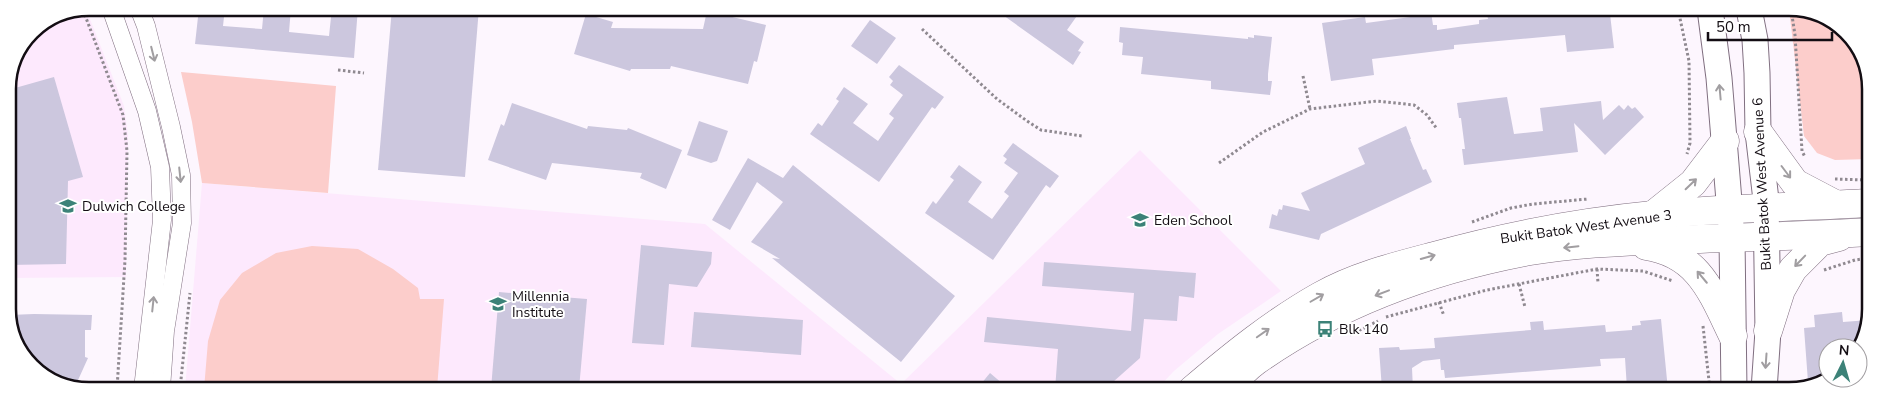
<svg xmlns="http://www.w3.org/2000/svg" width="1878" height="398" font-family="'Nunito Sans',sans-serif">
<style>
.built{fill:#fde9fd}
.green{fill:#fccdcb}
.building{fill:#ccc7de}
.lines{fill:none;stroke-linecap:round;stroke-linejoin:round}
.street-casing{stroke:#806f80;stroke-width:19}
.secondary-casing{stroke:#806f80;stroke-width:27}
.primary-casing{stroke:#806f80;stroke-width:29}
.path{stroke:#8f8990;stroke-width:3;stroke-dasharray:2.5 2.5;stroke-linecap:butt}
.street{stroke:#fff;stroke-width:18}
.secondary{stroke:#fff;stroke-width:25}
.primary{stroke:#fff;stroke-width:28}
.oneway{stroke:#a19ea1}
.labels{text-anchor:middle;dominant-baseline:central;stroke-width:4;stroke-linejoin:round;paint-order:stroke}
.street-label{font-size:14px;fill:#130d13;stroke:#fff}
.poi-label{font-size:14px;fill:#130d13;stroke:#fff;text-anchor:start}
.rim{fill:none;stroke:#130d13;stroke-width:2.5}
</style>
<rect width="100%" height="100%" fill="#fdf6fe"/>
<g class="built">
<polygon points="86,9 124,106 128,135 126,277 9,278 8,84 32,31"/>
<polygon points="1140,150 1281,291 1218,334 1174,371 1156,390 185,389 202,183 705,224 901,384"/>
</g>
<g class="green">
<polygon points="1789,9 1804,9 1846,31 1869,73 1869,159 1835,160 1817,153 1804,136"/>
<polygon points="181,72 336,86 328,193 202,183 192,122"/>
<polygon points="312,246 358,249 393,269 418,288 420,299 444,299 437,389 204,389 208,341 220,300 242,273 276,253"/>
</g>
<g class="building">
<polygon points="199,8 225,8 223,26 262,29 264,8 291,8 289,32 329,36 332,8 358,8 354,58 195,44"/>
<polygon points="392,8 479,8 465,177 378,170"/>
<polygon points="993,8 1072,8 1079,13 1067,30 1084,42 1078,51 1081,52 1073,65"/>
<polygon points="1494,9 1606,9 1607,14 1610,14 1614,48 1567,52 1565,35 1454,45 1454,49 1372,59 1374,75 1331,81 1322,23 1365,17 1366,23 1418,16 1417,14 1431,12 1433,25 1437,25 1437,30 1479,24 1479,20 1488,19 1487,14 1494,13"/>
<polygon points="707,11 766,25 757,62 754,61 748,84 671,66 670,69 631,69 630,71 574,54 586,14 613,22 611,28 703,29"/>
<polygon points="870,20 896,38 877,64 851,46"/>
<polygon points="1120,27 1248,39 1248,37 1254,38 1254,35 1272,37 1268,74 1268,81 1272,81 1270,95 1211,89 1211,81 1141,74 1143,57 1122,55 1123,43 1119,42"/>
<polygon points="899,65 944,97 935,109 932,107 879,182 810,134 818,123 822,126 839,101 836,99 844,87 868,104 853,123 878,141 894,118 889,114 903,95 890,85 893,81 889,77"/>
<polygon points="54,77 83,177 68,181 66,264 9,265 8,90"/>
<polygon points="1507,97 1514,134 1543,131 1540,108 1601,101 1603,120 1619,105 1624,110 1628,105 1632,109 1635,107 1644,117 1605,155 1574,123 1578,152 1464,165 1462,149 1465,149 1461,118 1459,118 1457,103"/>
<polygon points="512,103 587,129 588,126 627,130 628,128 682,150 666,189 640,178 642,173 552,163 546,180 488,160 501,124 504,126"/>
<polygon points="699,121 728,131 717,161 711,163 687,155"/>
<polygon points="1406,126 1411,139 1410,139 1423,170 1426,169 1432,182 1321,234 1319,240 1269,228 1272,214 1277,216 1279,209 1282,210 1283,205 1310,211 1301,193 1365,164 1358,148"/>
<polygon points="1013,143 1059,176 1050,188 1046,185 993,260 925,213 933,201 936,204 954,180 950,177 959,165 982,182 968,202 992,219 1009,196 1004,192 1018,173 1004,163 1007,159 1003,156"/>
<polygon points="748,158 783,178 793,165 955,296 901,362 772,258 780,259 751,242 783,202 757,182 730,230 712,220"/>
<polygon points="641,245 712,252 711,264 697,287 669,284 664,345 632,343"/>
<polygon points="1044,262 1196,273 1194,298 1179,296 1177,321 1144,319 1140,358 1104,390 1055,390 1058,349 984,342 987,317 1131,331 1134,293 1042,286"/>
<polygon points="499,292 587,299 579,389 491,389"/>
<polygon points="694,312 803,320 801,355 691,347"/>
<polygon points="1842,312 1843,322 1869,320 1869,324 1855,348 1828,348 1828,376 1816,381 1808,382 1804,328 1815,327 1814,315"/>
<polygon points="34,314 92,315 91,330 85,330 85,357 88,358 74,389 32,367 9,325 9,315"/>
<polygon points="1661,319 1668,390 1627,389 1625,358 1600,359 1601,366 1445,378 1444,370 1441,370 1440,359 1423,361 1412,368 1413,390 1382,390 1379,348 1399,347 1400,350 1435,348 1434,338 1531,330 1530,322 1543,321 1544,330 1605,325 1606,332 1632,330 1632,326 1641,325 1640,321"/>
<polygon points="990,373 1010,390 976,390"/>
</g>
<g class="lines">
<g class="street-casing">
<g id="street">
<polyline points="111,8 147,111 160,167 162,220 143,389"/>
<polyline points="139,8 146,26 171,127 181,175 182,223 165,331 161,389"/>
</g>
</g>
<g class="secondary-casing">
<g id="secondary">
<polyline points="1710,9 1719,78 1732,238 1734,390"/>
<polyline points="1749,9 1755,40 1757,73 1758,132 1766,200 1768,331 1764,390"/>
</g>
</g>
<g class="primary-casing">
<g id="primary">
<polyline points="1758,132 1795,183 1835,204"/>
<polyline points="1653,215 1693,183 1725,141"/>
<path d="M1646,246c53,8 66,47 87,90"/>
<polyline points="1768,331 1781,290 1793,269 1820,242 1839,237"/>
<path d="M1192,390c41,-35 82,-68 128,-94 35,-20 76,-30 114,-40 72,-20 146,-34 219,-41 72,-7 144,-8 216,-12"/>
<path d="M1226,390c9,-10 19,-21 30,-29 81,-57 177,-92 274,-110 48,-8 98,-10 147,-11 64,-3 128,-4 192,-8"/>
</g>
</g>
<g class="path">
<polyline points="898,8 903,13"/>
<polyline points="1678,9 1689,61 1690,143 1687,154"/>
<polyline points="1791,9 1795,35 1802,151 1805,157"/>
<polyline points="83,10 123,115 127,151 125,260 117,389"/>
<polyline points="922,29 997,99 1027,121 1041,130 1082,136"/>
<polyline points="338,70 364,73"/>
<polyline points="1303,76 1310,109"/>
<polyline points="1219,163 1263,132 1310,109 1377,101 1414,105 1427,115 1437,129"/>
<polyline points="1835,179 1866,180"/>
<polyline points="1472,222 1511,208 1533,204 1588,199"/>
<polyline points="1597,269 1598,283"/>
<polyline points="1824,270 1855,260 1869,258"/>
<polyline points="1519,284 1525,307"/>
<polyline points="1439,302 1444,316"/>
<polyline points="1386,317 1487,290 1597,269 1643,271 1673,281"/>
<polyline points="1703,326 1710,390"/>
<polyline points="1350,335 1378,321"/>
<polyline points="180,389 190,293"/>
</g>
<use href="#street" class="street"/>
<use href="#secondary" class="secondary"/>
<use href="#primary" class="primary"/>
</g>
<defs><path id="oneway-shaft" d="M-6 0H5M1.5-3L5.5 0L1.5 3" fill="none" stroke-width="1.6" stroke-linecap="round" stroke-linejoin="round" transform="scale(1.25)"/></defs>
<g class="oneway">
<use href="#oneway-shaft" transform="translate(153 54) rotate(76)"/>
<use href="#oneway-shaft" transform="translate(1720 92) rotate(-95)"/>
<use href="#oneway-shaft" transform="translate(1786 172) rotate(53)"/>
<use href="#oneway-shaft" transform="translate(180 175) rotate(84)"/>
<use href="#oneway-shaft" transform="translate(1691 184) rotate(-44)"/>
<use href="#oneway-shaft" transform="translate(1571 247) rotate(174)"/>
<use href="#oneway-shaft" transform="translate(1428 257) rotate(-16)"/>
<use href="#oneway-shaft" transform="translate(1800 261) rotate(134)"/>
<use href="#oneway-shaft" transform="translate(1702 277) rotate(-130)"/>
<use href="#oneway-shaft" transform="translate(1382 293) rotate(159)"/>
<use href="#oneway-shaft" transform="translate(1317 298) rotate(-30)"/>
<use href="#oneway-shaft" transform="translate(153 304) rotate(-84)"/>
<use href="#oneway-shaft" transform="translate(1263 333) rotate(-35)"/>
<use href="#oneway-shaft" transform="translate(1766 361) rotate(94)"/>
</g>
<defs>
<g id="school-bare" transform="scale(1.35)"><path d="M0-5L7-2L0 1L-7-2ZM-4 1L0 2.5L4 1V4Q0 6-4 4Z" fill="#3c8278" stroke="#fff" stroke-width="2.5" paint-order="stroke"/></g>
<g id="university-bare" transform="scale(1.35)"><path d="M0-5L7-2L0 1L-7-2ZM-4 1L0 2.5L4 1V4Q0 6-4 4Z" fill="#3c8278" stroke="#fff" stroke-width="2.5" paint-order="stroke"/></g>
<g id="bus-bare" transform="scale(1.35)"><path d="M-5-6H5V4H4V6H2V4H-2V6H-4V4H-5ZM-3.5-4V0h7V-4ZM-3.5 1.2v1.5H-2V1.2ZM2 1.2v1.5H3.5V1.2Z" fill="#3c8278" stroke="#fff" stroke-width="2.5" paint-order="stroke"/></g>
</defs>
<g fill-rule="evenodd">
<use href="#school-bare" x="68" y="206"/>
<use href="#school-bare" x="1140" y="220"/>
<use href="#university-bare" x="498" y="304"/>
<use href="#bus-bare" x="1325" y="329"/>
</g>
<g class="labels">
<g class="street-label">
<text transform="translate(1762 184) rotate(-93)">Bukit Batok West Avenue 6</text>
<text transform="translate(1586 227) rotate(-8)">Bukit Batok West Avenue 3</text>
</g>
<g class="poi-label">
<text x="82" y="206">Dulwich College</text>
<text x="1154" y="220">Eden School</text>
<text x="512" y="296">Millennia<tspan x="512" dy="16">Institute</tspan></text>
<text x="1339" y="329">Blk 140</text>
</g>
</g>
<path d="M0 0H1878V398H0ZM89 16H1789A73 73 0 0 1 1862 89V309A73 73 0 0 1 1789 382H89A73 73 0 0 1 16 309V89A73 73 0 0 1 89 16Z" fill="#fff" fill-rule="evenodd"/>
<path class="rim" d="M89 16H1789A73 73 0 0 1 1862 89V309A73 73 0 0 1 1789 382H89A73 73 0 0 1 16 309V89A73 73 0 0 1 89 16Z"/>
<g transform="translate(1843 363) rotate(5)"><circle r="24" fill="#ffffff" stroke="#a19ea1"/>
<path d="M0-4L9 19L0 12L-9 19Z" fill="#3c8278"/>
<text y="-8" font-size="14" font-weight="bold" text-anchor="middle" fill="#130d13">N</text>
</g>
<path d="M1708 32v8h124v-8" fill="none" stroke="#130d13" stroke-width="2.5"/>
<text x="1716" y="32" font-size="15" fill="#130d13" stroke="#ffffff" stroke-width="4" paint-order="stroke">50 m</text>
</svg>
